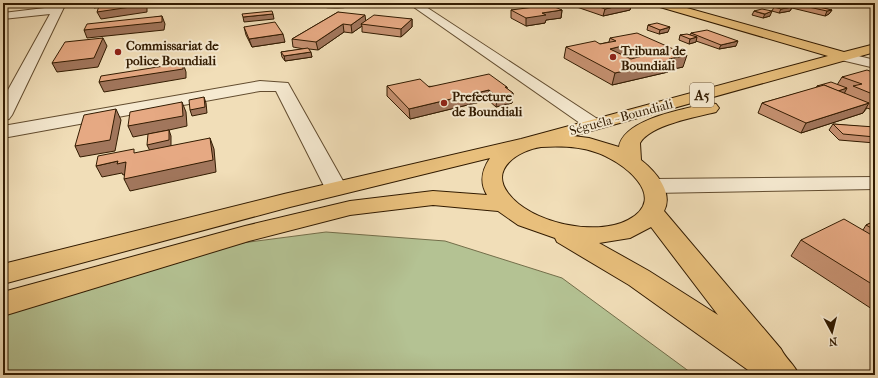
<svg xmlns="http://www.w3.org/2000/svg" width="878" height="378" font-family="'IM FELL French Canon',serif">
<style>
.green{fill:#b4c293;stroke:#736e4a}
.lines{fill:none;stroke-linecap:round;stroke-linejoin:round}
.minor-casing{stroke:#624c2f;stroke-width:2}
.major-casing{stroke:#321b01;stroke-width:2}
.minor{fill:#f6ead1;fill-rule:evenodd}
.major{fill:#e8bf7c;fill-rule:evenodd}
.wall{fill:#c69171;stroke:#321b01}
.shaded-wall{fill:#a1765c;stroke:#321b01}
.building{fill:#e6a983;stroke:#321b01;fill-rule:evenodd}
.poi-dot{fill:#8f2418;stroke:#f6ead1;stroke-width:1.5}
.labels{text-anchor:middle;dominant-baseline:central;stroke-width:4;stroke-linejoin:round;paint-order:stroke}
.far-poi-label{font-size:13px;font-weight:bold;fill:#321b01;stroke:#f6ead1;text-anchor:start}
.far-street-label{font-size:13px;fill:#321b01;stroke:#f6ead1}
.shield{fill:#f6ead1;stroke:#6d593f;stroke-width:1}
.shield-label{font-size:14px;font-weight:bold;fill:#321b01}
</style>
<rect width="100%" height="100%" fill="#f1deb8"/>
<filter id="stains"><feTurbulence type="fractalNoise" baseFrequency=".005" numOctaves="4"/><feColorMatrix values="0 0 0 0 .2 0 0 0 0 .09 0 0 0 0 .02 0 0 0 .5 -.17"/></filter>
<radialGradient id="worn" r=".72"><stop offset=".6" stop-color="#630" stop-opacity="0"/><stop offset="1" stop-color="#630" stop-opacity=".3"/></radialGradient>
<polygon class="green" points="326,232 445,241 562,278 694,375 3,375 3,306 211,247"/>
<g class="lines">
<g class="minor-casing">
<g id="minor">
<polygon points="56,3 66,3 12,115 9,119 3,120 3,99 50,14 3,19 3,13 53,7"/>
<path d="M320,3h33c-5,6 -24,5 -32,3z"/>
<polygon points="408,3 420,3 599,120 602,124 599,128 593,129 587,128"/>
<polygon points="842,52 875,60 875,68 837,59 835,56 837,53"/>
<polygon points="260,81 288,83 347,188 344,193 336,195 328,193 325,188 276,91 260,91 3,138 3,126"/>
<polygon points="875,177 875,189 653,193 645,191 642,186 645,181 653,179"/>
</g>
</g>
<g class="major-casing">
<path id="major" d="M652,3h17l175,49 31,-8v8l-302,84 16,2 30,9c5,-29 67,-38 91,-44l6,1 3,4 -3,4c-20,5 -66,13 -76,31l1,17c14,11 33,32 23,51l117,138c5,10 13,15 18,26h-44l-126,-90 -72,-43 -2,-4 -37,-13 -20,-14 -65,-6 -83,10 -101,26 -246,75v-24l242,-66 105,-25 83,-10 54,4c-8,-13 -5,-25 3,-37l-200,49 -287,77v-20l281,-70 237,-55 307,-83 -175,-51zM541,147c18,-1 37,-1 54,5 26,8 76,45 33,68 -32,17 -98,3 -120,-27 -19,-25 12,-43 33,-46zM651,227l67,88 -69,-44 -50,-28 31,-5z"/>
</g>
<use href="#minor" class="minor"/>
<use href="#major" class="major"/>
</g>
<g class="wall">
<polygon points="3,3 25,3 23,4 3,4"/>
<polygon points="569,3 632,3 630,10 603,16 568,4"/>
<polygon points="790,3 832,10 829,14 825,16 792,8 790,11 779,13 772,11 774,7 789,6"/>
<polygon points="511,10 562,10 561,18 546,20 545,23 526,26 511,18"/>
<polygon points="754,11 770,16 763,18 752,15"/>
<polygon points="338,12 366,21 412,19 412,27 401,37 362,32 362,26 352,33 344,32 318,50 309,49 312,57 285,61 282,57 281,52 304,49 293,47 292,39"/>
<polygon points="648,25 668,32 659,34 647,30"/>
<polygon points="244,27 285,42 252,47 246,35"/>
<polygon points="691,33 736,46 719,49 696,41 696,42 689,44 679,40 680,35 690,35"/>
<polygon points="610,38 683,67 669,70 668,72 612,85 564,58 566,47 600,44 609,42"/>
<polygon points="875,73 875,111 867,108 863,113 801,133 758,113 762,103 816,88 817,86 837,85 842,77"/>
<polygon points="387,86 507,87 507,89 513,93 512,103 496,107 488,100 410,119 387,96"/>
<polygon points="833,124 875,128 875,143 839,140 829,130"/>
<polygon points="875,221 875,311 791,256 801,240 863,230 866,225"/>
</g>
<g class="shaded-wall">
<polygon points="92,3 146,3 147,6 147,12 101,19 97,12 127,4 94,8"/>
<polygon points="233,3 242,3 242,5 234,5"/>
<polygon points="632,3 630,10 603,16 605,9"/>
<polygon points="792,7 790,11 779,13 781,9"/>
<polygon points="562,10 561,18 546,20 545,23 526,26 526,18 542,13"/>
<polygon points="832,10 829,14 825,16 827,11"/>
<polygon points="772,11 770,16 763,18 765,14"/>
<polygon points="273,14 274,19 244,22 243,17"/>
<polygon points="365,15 366,23 361,24 362,26 352,33 351,25"/>
<polygon points="162,16 165,24 164,30 87,38 84,30"/>
<polygon points="412,19 412,27 401,37 401,29"/>
<polygon points="343,24 344,32 318,50 316,42"/>
<polygon points="670,27 668,32 659,34 660,30"/>
<polygon points="283,34 285,42 252,47 249,39"/>
<polygon points="697,37 696,42 689,44 690,39"/>
<polygon points="103,38 107,46 98,67 57,72 52,63"/>
<polygon points="738,41 736,46 719,49 721,45"/>
<polygon points="626,45 623,57 610,49"/>
<polygon points="311,52 312,57 285,61 284,56"/>
<polygon points="687,55 683,67 669,70 668,72 612,85 615,73 669,59"/>
<polygon points="183,63 186,72 186,78 104,92 99,82"/>
<polygon points="505,87 507,87 507,95 513,93 512,103 496,107 497,97"/>
<polygon points="847,88 844,94 834,92"/>
<polygon points="489,90 488,100 410,119 409,109"/>
<polygon points="204,97 206,103 207,113 192,116 190,110"/>
<polygon points="182,102 186,112 187,126 169,130 171,136 171,146 150,151 147,145 169,130 133,137 128,126"/>
<polygon points="869,103 863,113 801,133 806,123"/>
<polygon points="116,109 121,120 115,151 80,157 75,146"/>
<polygon points="210,138 214,149 216,172 130,191 124,179"/>
<polygon points="118,161 126,162 132,173 123,175 122,173 102,177 96,166"/>
</g>
<g class="building">
<polygon points="100,3 144,3 144,5 97,12"/>
<polygon points="589,3 631,3 605,9"/>
<polygon points="790,3 802,3 832,10 827,11"/>
<polygon points="550,5 562,10 542,13 546,15 526,18 511,10"/>
<polygon points="785,5 792,7 781,9 774,7"/>
<polygon points="762,9 772,11 765,14 754,11"/>
<polygon points="272,11 273,14 243,17 242,14"/>
<polygon points="338,12 365,15 351,25 343,24 316,42 292,39"/>
<polygon points="374,15 412,19 401,29 361,24"/>
<polygon points="162,16 162,22 84,30 87,24"/>
<polygon points="275,22 283,34 249,39 244,27"/>
<polygon points="657,23 670,27 660,30 648,25"/>
<polygon points="707,30 738,41 721,45 691,33"/>
<path d="M637,33l50,22 -18,4 3,1 -57,13 -49,-26 29,-6 5,3 16,-3 -6,-3zM626,45l20,10 -15,4 -21,-10z"/>
<polygon points="687,34 697,37 690,39 680,35"/>
<polygon points="103,38 94,58 52,63 65,42"/>
<polygon points="308,48 311,52 284,56 281,52"/>
<polygon points="183,63 183,69 99,82 101,76"/>
<polygon points="867,70 875,73 875,95 853,86 862,84 842,77"/>
<polygon points="489,74 507,87 505,87 513,93 497,97 489,90 409,109 387,86 420,79 429,87"/>
<polygon points="831,82 847,88 838,91 824,85 820,87 817,86"/>
<polygon points="824,85 869,103 806,123 762,103"/>
<polygon points="204,97 205,107 190,110 189,100"/>
<polygon points="182,102 183,116 128,126 130,112"/>
<polygon points="116,109 110,140 75,146 84,115"/>
<polygon points="833,124 875,127 875,137 843,134"/>
<polygon points="169,130 169,140 147,145 148,134"/>
<polygon points="210,138 213,160 124,179 126,162 117,164 118,161 96,166 98,156 134,149 134,153"/>
<polygon points="844,219 875,237 875,286 801,240"/>
<polygon points="875,221 875,230 866,225"/>
</g>
<g class="poi-dot">
<circle cx="118" cy="52" r="4"/>
<circle cx="613" cy="57" r="4"/>
<circle cx="444" cy="103" r="4"/>
</g>
<g class="labels">
<g class="far-poi-label">
<text x="126" y="45">Commissariat de<tspan x="126" dy="15">police Boundiali</tspan></text>
<text x="621" y="50">Tribunal de<tspan x="621" dy="15">Boundiali</tspan></text>
<text x="452" y="96">Prefecture<tspan x="452" dy="15">de Boundiali</tspan></text>
</g>
<g class="far-street-label">
<text transform="translate(621 117) rotate(-15)">Séguéla - Boundiali</text>
</g>
<rect class="shield" x="690" y="83" width="24" height="24" rx="3"/>
<g class="shield-label">
<text x="702" y="95">A5</text>
</g>
</g>
<rect width="878" height="378" fill="none" stroke="#f1deb8" stroke-width="16"/>
<rect x="4" y="4" width="870" height="370" fill="none" stroke="#321b01" stroke-width="2"/>
<rect x="8" y="8" width="862" height="362" fill="none" stroke="#321b01"/>
<g transform="translate(832 332) rotate(173)" stroke="#f6ead1" stroke-width="3" paint-order="stroke">
<path d="M0-3L7 15L0 10L-7 15Z" fill="#321b01"/>
<text y="-6" font-size="11" font-weight="bold" text-anchor="middle" fill="#321b01">N</text>
</g>
<rect width="100%" height="100%" filter="url(#stains)"/>
<rect width="100%" height="100%" fill="url(#worn)"/>
</svg>
